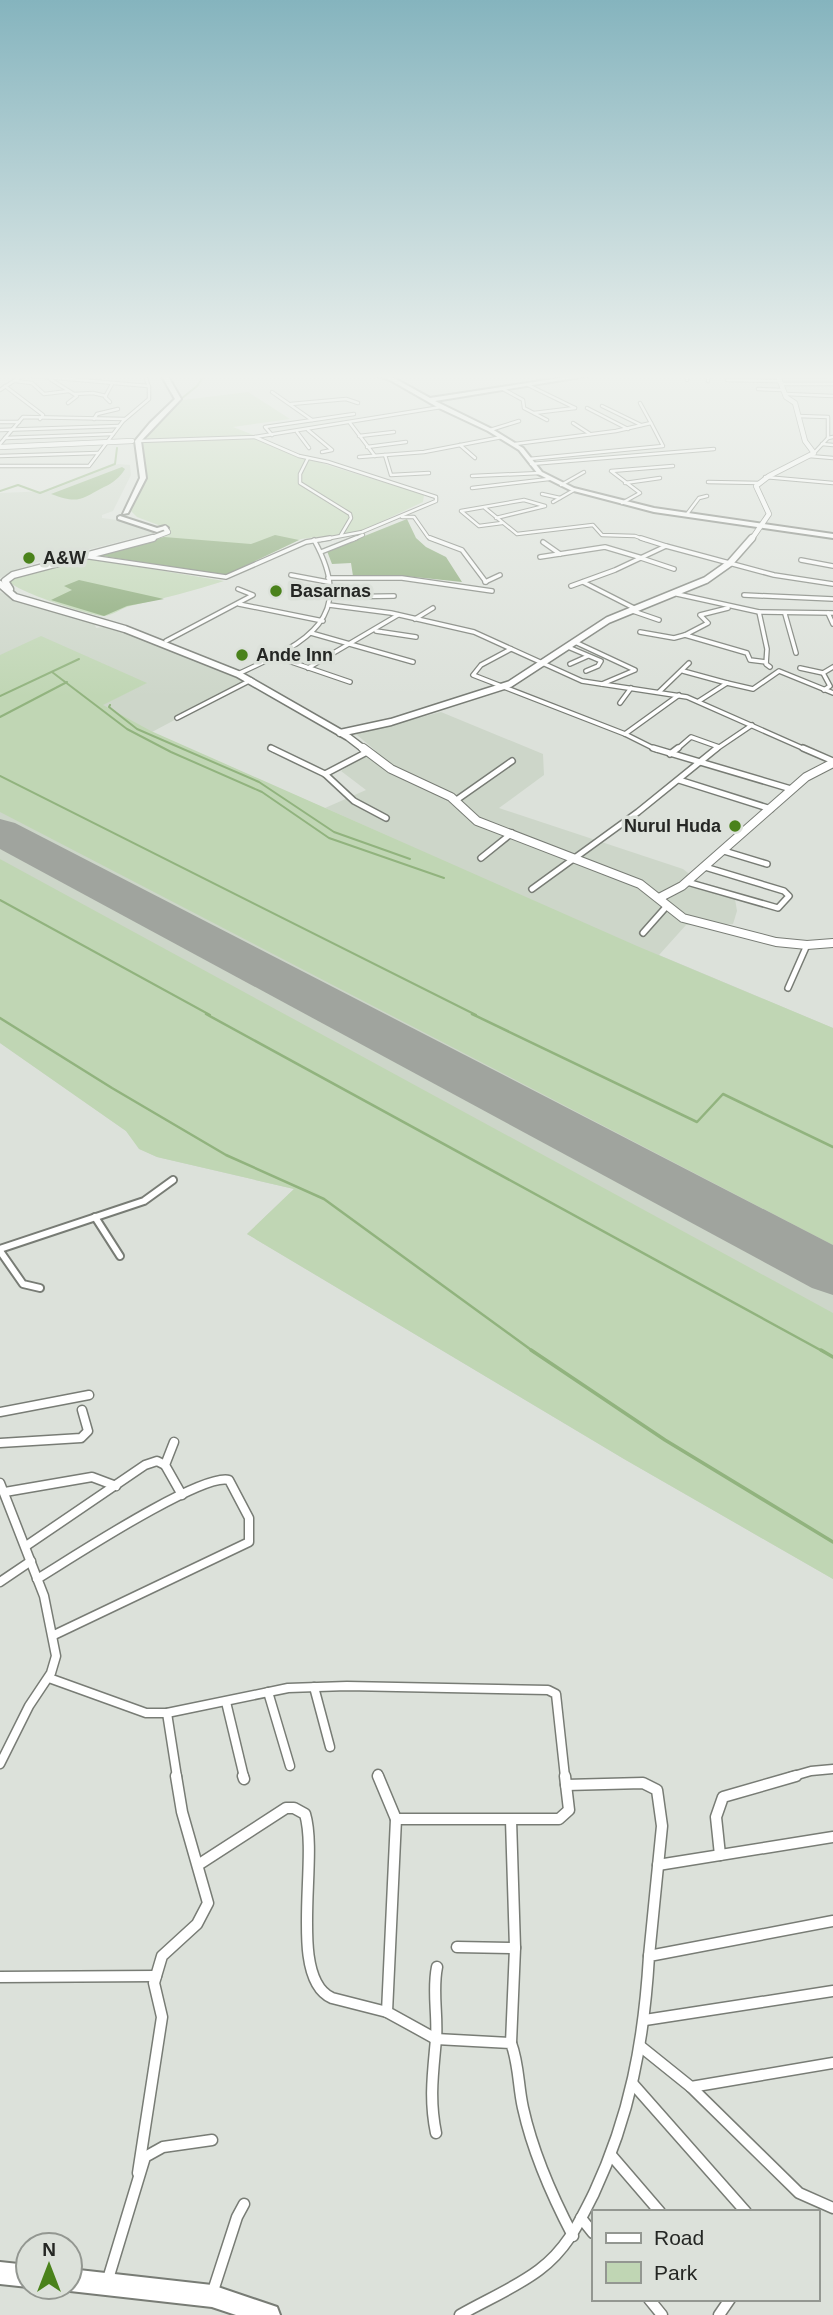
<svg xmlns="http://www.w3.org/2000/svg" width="833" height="2315" font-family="Arial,sans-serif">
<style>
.built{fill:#cdd6c9}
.green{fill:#c0d6b4}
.forest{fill:#85a672}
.water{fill:#91b37e}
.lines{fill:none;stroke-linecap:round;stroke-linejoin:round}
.stream-far2{stroke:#91b37e;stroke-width:2}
.stream-far1{stroke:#91b37e;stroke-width:2.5}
.stream{stroke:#91b37e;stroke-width:3.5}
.runway{fill:#a0a49e;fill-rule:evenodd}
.street-far5-casing{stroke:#787c75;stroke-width:4.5}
.street-far4-casing{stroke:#787c75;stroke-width:6}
.street-far3-casing{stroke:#787c75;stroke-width:8}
.street-far2-casing{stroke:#787c75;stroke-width:10}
.street-far1-casing{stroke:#787c75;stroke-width:11}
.street-casing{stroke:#787c75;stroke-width:13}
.secondary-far2-casing{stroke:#787c75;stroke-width:6}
.secondary-far1-casing{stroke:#787c75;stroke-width:9}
.secondary-casing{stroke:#787c75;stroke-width:10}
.highway-casing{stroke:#787c75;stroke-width:4}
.street-far5{stroke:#fff;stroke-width:2.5}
.street-far4{stroke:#fff;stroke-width:3.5}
.street-far3{stroke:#fff;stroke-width:5}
.street-far2{stroke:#fff;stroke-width:6}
.street-far1{stroke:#fff;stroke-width:8}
.street{stroke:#fff;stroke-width:10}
.secondary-far2{stroke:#fff;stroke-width:4.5}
.secondary-far1{stroke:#fff;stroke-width:6}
.secondary{stroke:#fff;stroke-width:8}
.highway{fill:#fff;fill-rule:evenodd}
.poi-dot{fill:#4a821b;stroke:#dce1da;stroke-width:2.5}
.labels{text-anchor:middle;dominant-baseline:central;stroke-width:7;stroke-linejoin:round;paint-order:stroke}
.far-poi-label{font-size:18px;font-weight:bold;fill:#252724;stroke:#dce1da;text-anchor:start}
</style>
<rect width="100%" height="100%" fill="#dce1da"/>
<g class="built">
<polygon points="118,464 130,465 131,475 113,511 102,515 102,518 125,521 154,533 27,565 0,578 0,493 49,491"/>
<polygon points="0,592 37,607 94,621 96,628 109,626 246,682 152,732 424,852 325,808 366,790 341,771 359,758 376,751 356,734 441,712 543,754 544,775 499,808 683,869 717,895 735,899 737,911 733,924 686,925 659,955 833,1028 833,1579 624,1459 247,1234 294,1189 157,1157 140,1149 126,1131 0,1043"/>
</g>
<g class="green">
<polygon points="248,392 290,419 233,427 256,436 143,439 164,415 183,400"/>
<path d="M255,439c55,23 112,37 169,56l-1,7 -64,30 -58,7 -77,37 -127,-21 67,-18 6,-5 -1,-3 -32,-12 -6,-6 16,-35 -4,-34z"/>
<path d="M85,558l139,23c-32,10 -62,18 -94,25 -8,2 -17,9 -25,10 -13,1 -89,-25 -95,-34l3,-6z"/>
<polygon points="41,636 147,683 103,705 151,731 637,946 833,1028 833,1245 0,812 0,655"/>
<polygon points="0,859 833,1313 833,1579 624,1459 247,1234 294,1189 157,1157 139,1149 126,1131 0,1043"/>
</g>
<g class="forest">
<polygon points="407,519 416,538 426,547 446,557 462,582 405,576 353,576 351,563 332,564 327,551"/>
<polygon points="275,535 299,540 224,576 97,555 164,537 251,544"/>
<polygon points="79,580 164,599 127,606 104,616 51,600 72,590 64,586"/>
</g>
<path class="water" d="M122,467l3,2c-5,8 -12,14 -21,18 -24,13 -26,17 -53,7z"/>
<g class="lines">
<g class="stream-far2">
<polyline points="181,399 197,386 206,373"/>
<polyline points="0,491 18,485 40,493 115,464 117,448"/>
<polyline points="52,672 127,729 171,752 262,792 329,838 444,878"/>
<polyline points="0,696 79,659"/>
<polyline points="110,705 109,707 137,729 259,782 334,832 410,859"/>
<polyline points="0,717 67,682"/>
<polyline points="0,776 476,1015"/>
<polyline points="0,900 210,1015"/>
</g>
<g class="stream-far1">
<polyline points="206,1014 824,1352"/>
<polyline points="472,1014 697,1122 723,1094 833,1147"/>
<polyline points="0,1018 112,1088 226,1155 324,1199 534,1352"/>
</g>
<g class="stream">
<polyline points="531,1350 665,1440 833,1542"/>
<polyline points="821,1350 833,1357"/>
</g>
<polygon class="runway" points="0,819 15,823 833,1245 833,1295 812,1288 0,849"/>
<g class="street-far5-casing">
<g id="street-far5">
<polyline points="687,373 687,380"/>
<polyline points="0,374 14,374"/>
<polyline points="50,379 77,396 68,403"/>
<polyline points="727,380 779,381"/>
<polyline points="15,381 32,383 44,394 69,391"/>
<polyline points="708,381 709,373"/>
<polyline points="781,384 833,384"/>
<polyline points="528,385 575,408"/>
<polyline points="5,386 43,415 40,419"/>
<polyline points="503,389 523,400 524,408 547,420"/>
<polyline points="758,389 784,390"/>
<polyline points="0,390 23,375 148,386"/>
<polyline points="272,392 312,420"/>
<polyline points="74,394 93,393 106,396"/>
<polyline points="786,394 833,396"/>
<polyline points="110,402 105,397 112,384"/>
<polyline points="291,404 346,399 358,403"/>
<polyline points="602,406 641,425"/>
<polyline points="587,408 628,429"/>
<polyline points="534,413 575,408"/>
<polyline points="798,416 828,417 828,438"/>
<polyline points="94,419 97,414 118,409"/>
<polyline points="0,422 19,422"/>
<polyline points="350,423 375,456"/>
<polyline points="573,423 590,434"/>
<polyline points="0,430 119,426"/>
<polyline points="308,430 332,450 322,452"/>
<polyline points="490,430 519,421"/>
<polyline points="297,432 309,448"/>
<polyline points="272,435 265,427 354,414"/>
<polyline points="359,436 394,432"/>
<polyline points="255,437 299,456 328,462 436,497 436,501 362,532 320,540"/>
<polyline points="5,438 113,434"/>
<polyline points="138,441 255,437 441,407"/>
<polyline points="0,444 23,417 125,419"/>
<polyline points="515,444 616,431 651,423 640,403"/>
<polyline points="822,444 833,445"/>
<polyline points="460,445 475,458"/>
<polyline points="367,447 406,442"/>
<polyline points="814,453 828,438 833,437"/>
<polyline points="385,455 391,475 429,473"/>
<polyline points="0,456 98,453"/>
<polyline points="809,456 833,458"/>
<polyline points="359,457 424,452 502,437"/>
<polyline points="308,458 300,474 300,483 350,514 351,518 341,535"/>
<polyline points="529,459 663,446 651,423"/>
<polyline points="531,464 714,449"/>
<polyline points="0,466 89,466 123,421 149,399 149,387 144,373"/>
<polyline points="472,476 540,473"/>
<polyline points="765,477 833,483"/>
<polyline points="708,482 760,483"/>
<polyline points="625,483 660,478"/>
<polyline points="561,485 584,472"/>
<polyline points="472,488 549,479"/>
<polyline points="542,494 560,498"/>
<polyline points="553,502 574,490"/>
<polyline points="622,503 640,493 611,471 673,466"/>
<polyline points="485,508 517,534 593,525 602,535 635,536 646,540"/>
<polyline points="687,514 699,498 707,496"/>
<polyline points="402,517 414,517 428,537 435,540"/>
<polyline points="496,518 545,506 524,500 461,511 479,526 502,523"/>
<polyline points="352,540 363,535"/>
</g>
</g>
<g class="street-far4-casing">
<g id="street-far4">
<polyline points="430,538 462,550 486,582"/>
<polyline points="641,538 666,546"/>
<polyline points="543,542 560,554"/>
<polyline points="321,552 356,538"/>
<polyline points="83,556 226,577 306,542 330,538"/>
<polyline points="540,557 605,547 642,558"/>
<polyline points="641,558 674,569"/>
<polyline points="801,560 833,566"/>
<polyline points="291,575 328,582"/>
<polyline points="328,578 402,578 492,591"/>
<polyline points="485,582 500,575"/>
<polyline points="583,582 634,608"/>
<polyline points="571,586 615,570 666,546 774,575 833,584"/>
<polyline points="677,594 759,612 833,613"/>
<polyline points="744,595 833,599"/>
<polyline points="328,597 394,596"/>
<polyline points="239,604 323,621"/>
<polyline points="329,605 391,613 474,632 582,681 687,697 807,750"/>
<polyline points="728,608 700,615 708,623 685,635 747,653 750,660 766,662"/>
<polyline points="630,610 659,620"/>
<polyline points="759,612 767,649 766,664 770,667"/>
<polyline points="828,613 833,624"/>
<polyline points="785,614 796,653"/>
<polyline points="415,619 433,608"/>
<polyline points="376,631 416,637"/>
<polyline points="640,632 674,638 685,635"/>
<polyline points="311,633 413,662"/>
<polyline points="166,641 253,595 238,589"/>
<polyline points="575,642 635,670 602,684"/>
<polyline points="568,647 601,661 598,666 586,671"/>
<polyline points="511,649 481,665 473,675 625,734 657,750"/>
<polyline points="274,656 350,682"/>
<polyline points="570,664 588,656"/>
<polyline points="308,668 398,615"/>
<polyline points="800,668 823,673"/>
<polyline points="683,671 727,683"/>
<path d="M238,674c64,-30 121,-53 76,-134"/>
<polyline points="824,690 830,686 823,673 833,667"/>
<polyline points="659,692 689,663"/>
<polyline points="699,701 727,683 753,689 779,671 833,693"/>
<polyline points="620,703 631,688"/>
<polyline points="177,718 251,680"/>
<polyline points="625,734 679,695"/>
<polyline points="271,748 274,750"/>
<polyline points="676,750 691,737 719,747"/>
<polyline points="715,750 752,725"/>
</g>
</g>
<g class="street-far3-casing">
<g id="street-far3">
<polyline points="271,748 325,774 354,801 386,818"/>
<polyline points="653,748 791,789"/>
<polyline points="803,748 833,761"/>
<polyline points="670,754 678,748"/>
<polyline points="325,774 367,752"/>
<polyline points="679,780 771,809"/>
<polyline points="455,801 512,761"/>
<polyline points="724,851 767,864"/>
<polyline points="481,858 512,833"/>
<polyline points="687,882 778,908 789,896 784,891 705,867"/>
<polyline points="532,889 638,812 717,748"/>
<polyline points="643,933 666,907"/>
<polyline points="788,988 807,945"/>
</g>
</g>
<g class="street-far2-casing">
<g id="street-far2">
<polyline points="95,1217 120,1256"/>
<polyline points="0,1249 144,1201 173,1180"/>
<polyline points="0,1251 23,1284 40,1288"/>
</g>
</g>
<g class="street-far1-casing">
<g id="street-far1">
<polyline points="0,1412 89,1395"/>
<polyline points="174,1442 165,1465 182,1495"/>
<polyline points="0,1443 81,1438 88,1431 82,1410"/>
<polyline points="0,1483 44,1596 56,1656 51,1673 29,1706 0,1764"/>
<polyline points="5,1492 92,1477 116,1486"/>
<polyline points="26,1546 145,1465 157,1461 165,1465"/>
<path d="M37,1579c30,-18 165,-107 192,-99l20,38v24l-195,93"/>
<polyline points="0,1582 31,1561"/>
<polyline points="49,1678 146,1713 167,1713 288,1688 347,1686 548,1690 556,1694 565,1777"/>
<polyline points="314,1687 330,1747"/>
<polyline points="268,1692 290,1766"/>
<polyline points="226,1702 244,1777"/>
<polyline points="167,1713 177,1777"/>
<polyline points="378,1774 379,1777"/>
<polyline points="790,1777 811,1771 833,1769"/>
</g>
</g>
<g class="street-casing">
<g id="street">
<polyline points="243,1776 244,1779"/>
<polyline points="378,1776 396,1819"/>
<path d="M565,1776l4,34 -10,9h-163l-9,193 49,27 75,4c8,21 7,43 12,65 10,45 29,88 50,128"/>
<polyline points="566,1785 643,1783 657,1790 662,1826 649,1956"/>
<polyline points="720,1855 716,1817 723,1797 796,1776"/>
<path d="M198,1865l88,-57h8l11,6c14,46 -18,164 27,184l55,14"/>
<polyline points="658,1865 833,1837"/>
<polyline points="457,1947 515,1948 511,1820"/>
<polyline points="0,1977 156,1976"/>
<polyline points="645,2020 833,1991"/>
<polyline points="511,2043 515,1948"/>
<polyline points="640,2046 691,2087 833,2063"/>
<polyline points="633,2084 746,2212"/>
<polyline points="691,2087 799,2193 833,2208"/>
<path d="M436,2133c-7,-34 -3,-60 0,-94 2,-24 -4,-48 1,-72"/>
<polyline points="611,2155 660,2212"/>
<polyline points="138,2173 162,2017 154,1983 162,1956 197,1924 208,1903 182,1812 176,1776"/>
<polyline points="581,2218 593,2233"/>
<polyline points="108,2279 145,2157 163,2147 212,2140"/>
<polyline points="212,2294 237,2217 244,2204"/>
<polyline points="649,2299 662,2315"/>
<path d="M460,2315c26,-15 55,-27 79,-45 28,-21 40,-47 55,-77 36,-77 50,-152 55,-237l184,-35"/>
<polyline points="719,2315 730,2299"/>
</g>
</g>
<g class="secondary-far2-casing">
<g id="secondary-far2">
<polyline points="0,447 132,441"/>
<polyline points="147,540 168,532 165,528"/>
<polyline points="751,540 769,514 756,486 769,476 814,453 805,441 795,403 786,397 778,376 833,375"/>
</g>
</g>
<g class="secondary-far1-casing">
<g id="secondary-far1">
<polyline points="0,584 15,597 125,629 238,674 348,737 365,750"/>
<polyline points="10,589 5,581 13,575 153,538"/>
<polyline points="340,733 391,722 510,684 608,620 706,580 730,563 752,538"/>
</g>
</g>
<g class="secondary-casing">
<g id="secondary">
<polyline points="363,748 391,769 451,797 477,821 640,884 683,918 776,942 807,945 833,943"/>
<polyline points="659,898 682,886 806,777 833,763"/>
</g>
</g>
<g class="highway-casing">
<g id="highway">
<polygon points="160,373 166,373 181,399 141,441 146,478 128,513 123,514 140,478 135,441 150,423 175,399"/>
<polygon points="370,373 378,373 394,378 430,398 593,373 605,373 435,401 492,429 523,448 542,472 574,488 654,508 833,534 833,538 654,512 570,490 538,474 519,450 488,431 439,408 390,380"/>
<polygon points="120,516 157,528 165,526 168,528 157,532 118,519 118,517"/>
<polygon points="0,2262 28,2265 28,2287 0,2284"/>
<polygon points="70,2269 212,2285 277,2307 280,2315 236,2315 212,2307 70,2291 62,2287 70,2287"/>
</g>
</g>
<use href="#street-far5" class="street-far5"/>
<use href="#street-far4" class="street-far4"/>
<use href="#street-far3" class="street-far3"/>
<use href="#street-far2" class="street-far2"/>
<use href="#street-far1" class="street-far1"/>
<use href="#street" class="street"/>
<use href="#secondary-far2" class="secondary-far2"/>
<use href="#secondary-far1" class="secondary-far1"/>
<use href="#secondary" class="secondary"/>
<use href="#highway" class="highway"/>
</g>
<linearGradient id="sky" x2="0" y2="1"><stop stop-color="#85b4be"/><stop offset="0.54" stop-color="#eff2ee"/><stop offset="1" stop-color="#eff2ee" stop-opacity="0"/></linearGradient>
<rect width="833" height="697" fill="url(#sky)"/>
<g class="poi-dot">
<circle cx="29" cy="558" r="7"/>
<circle cx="276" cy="591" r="7"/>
<circle cx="242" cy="655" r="7"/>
<circle cx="735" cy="826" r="7"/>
</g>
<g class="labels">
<g class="far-poi-label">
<text x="43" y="558">A&amp;W</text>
<text x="290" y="591">Basarnas</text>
<text x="256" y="655">Ande Inn</text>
<text x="721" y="826" text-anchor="end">Nurul Huda</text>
</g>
</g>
<rect x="592" y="2210" width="228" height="91" fill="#dce1da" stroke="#939791" stroke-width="2"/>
<rect x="606" y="2233" width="35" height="10" fill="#ffffff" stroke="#939791" stroke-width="2"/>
<text x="654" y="2245" font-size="21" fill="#252724">Road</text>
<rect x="606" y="2262" width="35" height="21" fill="#c0d6b4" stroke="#939791" stroke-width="2"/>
<text x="654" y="2280" font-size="21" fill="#252724">Park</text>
<g transform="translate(49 2266)"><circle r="33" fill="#dce1da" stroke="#939791" stroke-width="2"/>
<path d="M0-5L12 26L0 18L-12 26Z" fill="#4a821b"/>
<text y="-10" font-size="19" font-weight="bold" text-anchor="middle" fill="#252724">N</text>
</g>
</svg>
